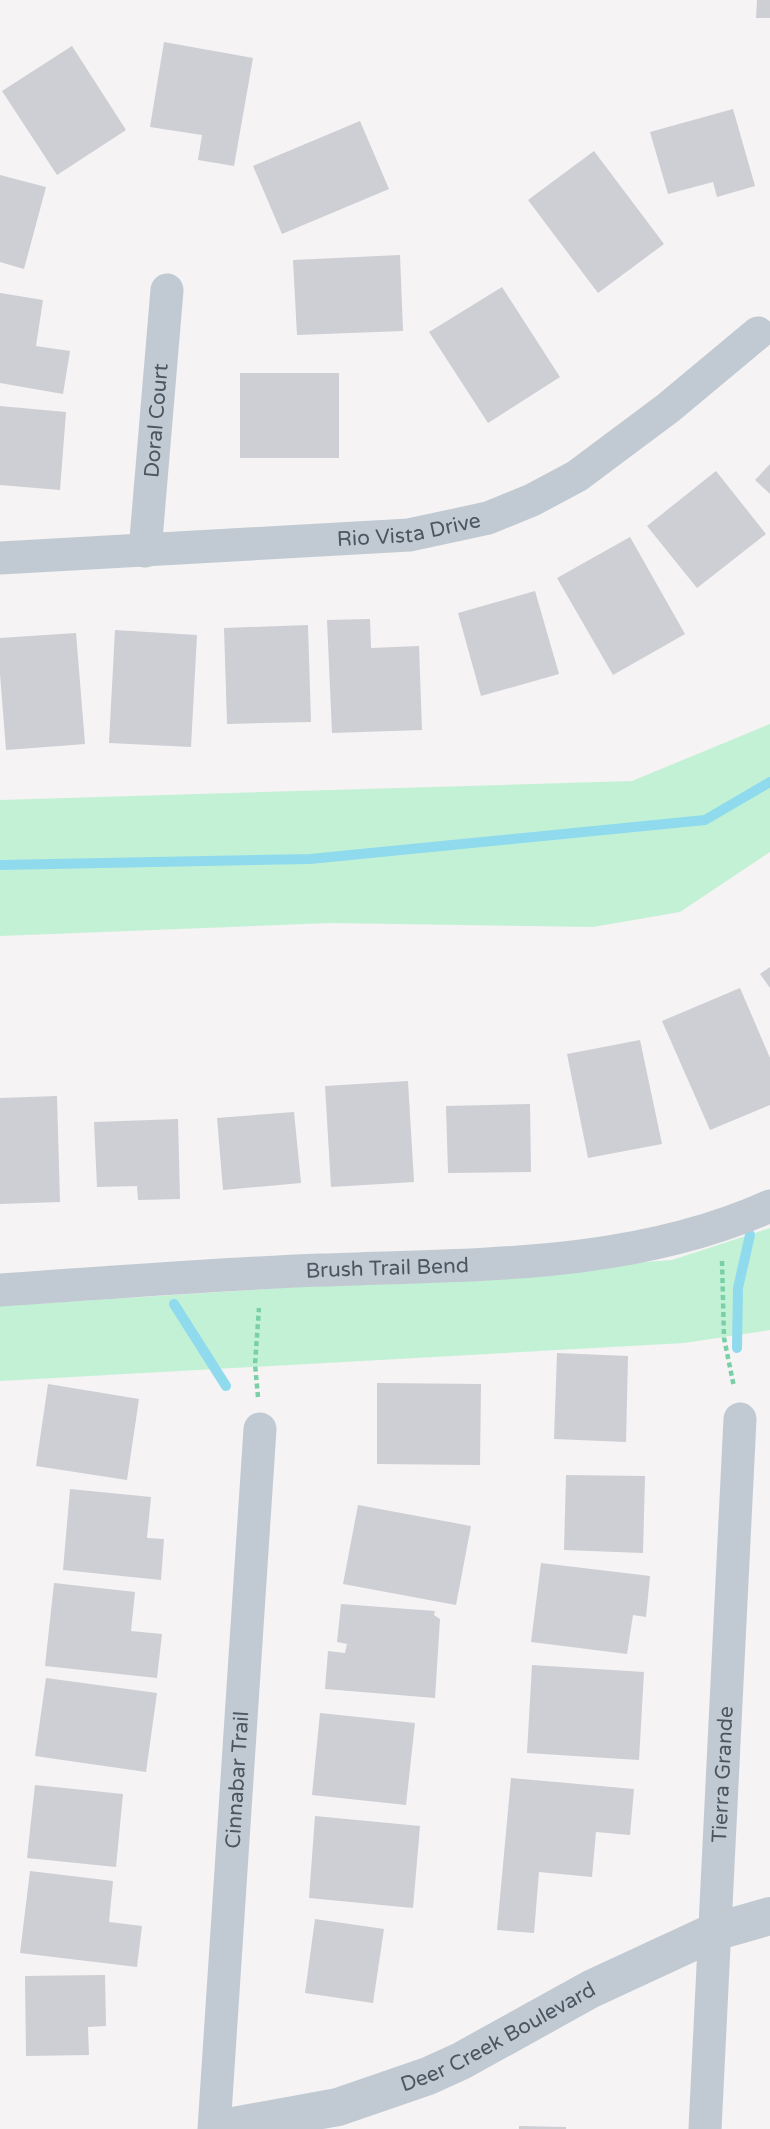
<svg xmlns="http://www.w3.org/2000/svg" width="770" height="2129" font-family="'Varela Round',sans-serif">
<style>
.green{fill:#c3f1d5}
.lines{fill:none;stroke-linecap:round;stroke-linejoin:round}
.stream{stroke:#90daee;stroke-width:10}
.building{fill:#cdcfd5}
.path{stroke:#7ad0a6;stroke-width:4.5;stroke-dasharray:5 3.5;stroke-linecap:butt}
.minor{stroke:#c1cad2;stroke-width:33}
.tertiary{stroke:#c1cad2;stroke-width:38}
.labels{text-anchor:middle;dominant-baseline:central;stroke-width:7;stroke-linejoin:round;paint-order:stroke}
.street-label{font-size:21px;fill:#4a5661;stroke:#fff}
</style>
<rect width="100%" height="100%" fill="#f5f3f3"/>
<g class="green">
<polygon points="770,724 770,852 680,912 593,927 330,923 0,936 0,800 632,781"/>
<polygon points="770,1228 770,1330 684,1343 0,1381 0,1306 313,1286 672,1260"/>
</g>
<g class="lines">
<g class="stream">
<polyline points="0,865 310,859 705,820 770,782"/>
<polyline points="174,1304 226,1386"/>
<polyline points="737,1348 738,1288 750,1235"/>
</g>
</g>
<g class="building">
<polygon points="757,0 770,0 770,18 756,18"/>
<polygon points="164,42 253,58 234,166 198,160 202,135 150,127"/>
<polygon points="72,46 126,130 57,175 2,91"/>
<polygon points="733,109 755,186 717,197 713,182 668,194 650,132"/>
<polygon points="360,121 389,189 282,234 253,166"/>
<polygon points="594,151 664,244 598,293 528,200"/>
<polygon points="0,175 46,187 24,269 0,262"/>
<polygon points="400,255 403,331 297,335 293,260"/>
<polygon points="502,287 560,377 488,423 429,332"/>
<polygon points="0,293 43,300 36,346 70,351 63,394 0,383"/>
<rect x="240" y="373" width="99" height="85"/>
<polygon points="0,406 66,412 60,490 0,485"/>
<polygon points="770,464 770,494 755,480"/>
<polygon points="716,471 766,534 697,588 647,526"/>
<polygon points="630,537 685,634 613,675 557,578"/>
<polygon points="535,591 559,674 481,696 458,613"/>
<polygon points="370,619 371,648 419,646 422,730 332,733 327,620"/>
<polygon points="308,625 311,722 227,724 224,628"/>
<polygon points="115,630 197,635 191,747 109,743"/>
<polygon points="76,633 85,744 6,750 0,674 0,638"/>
<polygon points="770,967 770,988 760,974"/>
<polygon points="740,988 770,1058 770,1105 710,1130 662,1021"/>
<polygon points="640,1040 662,1144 588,1158 567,1054"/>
<polygon points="408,1081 414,1182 331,1187 325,1086"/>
<polygon points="57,1096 60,1202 0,1204 0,1098"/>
<polygon points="530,1104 531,1172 448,1173 446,1106"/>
<polygon points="294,1112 301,1183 223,1190 217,1118"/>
<polygon points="178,1119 180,1199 138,1200 137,1186 97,1187 94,1122"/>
<polygon points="557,1353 628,1356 626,1442 554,1439"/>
<polygon points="377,1383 481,1384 480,1465 377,1464"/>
<polygon points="48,1384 139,1399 127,1480 36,1466"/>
<polygon points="566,1475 645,1476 643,1553 564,1550"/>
<polygon points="70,1489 151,1497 147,1538 164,1539 161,1580 63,1570"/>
<polygon points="358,1505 471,1526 456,1605 343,1584"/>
<polygon points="541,1563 650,1576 646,1617 633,1615 627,1654 531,1642"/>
<polygon points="54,1583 135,1592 131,1631 162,1634 157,1678 45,1666"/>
<polygon points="341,1604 435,1611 434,1615 440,1619 435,1698 325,1689 328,1651 345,1653 347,1644 337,1642"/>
<polygon points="532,1665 644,1672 639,1760 527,1753"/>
<polygon points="46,1678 157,1693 146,1772 35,1756"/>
<polygon points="320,1713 415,1723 406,1805 312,1795"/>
<polygon points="511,1778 634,1789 630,1835 596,1832 592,1877 539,1872 534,1933 497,1930"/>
<polygon points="35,1785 123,1794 116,1867 27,1858"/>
<polygon points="315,1816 420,1826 413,1908 309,1898"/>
<polygon points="30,1871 113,1881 109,1922 142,1926 137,1967 20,1953"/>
<polygon points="315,1919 384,1929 373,2003 305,1993"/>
<polygon points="105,1975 106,2026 88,2027 89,2055 26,2056 25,1976"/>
<polygon points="519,2126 566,2127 566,2129 519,2129"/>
</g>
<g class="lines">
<g class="path">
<polyline points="722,1261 724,1338 734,1387"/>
<polyline points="258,1397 255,1364 259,1308"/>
</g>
<g class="minor">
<path id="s1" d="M145,551l22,-261"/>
<path id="s2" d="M0,558l409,-23 79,-17 44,-18 45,-24 91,-68 90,-75"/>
<path id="s3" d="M0,1290c107,-7 215,-16 322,-20 150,-6 308,-1 448,-64"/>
<path id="s4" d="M214,2129l46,-700"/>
<path id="s5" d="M705,2129l35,-710"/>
</g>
<path class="tertiary" id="s6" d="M217,2129l121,-22 90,-31 33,-15 130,-72 123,-57 56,-16"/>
</g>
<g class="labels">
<g class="street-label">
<text stroke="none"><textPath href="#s1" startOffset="131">Doral Court</textPath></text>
<text stroke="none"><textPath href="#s2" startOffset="410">Rio Vista Drive</textPath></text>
<text stroke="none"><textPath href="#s3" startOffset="388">Brush Trail Bend</textPath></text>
<text stroke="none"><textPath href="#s5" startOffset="355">Tierra Grande</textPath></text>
<text stroke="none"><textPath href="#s4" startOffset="350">Cinnabar Trail</textPath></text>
<text stroke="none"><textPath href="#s6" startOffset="298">Deer Creek Boulevard</textPath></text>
</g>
</g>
</svg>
